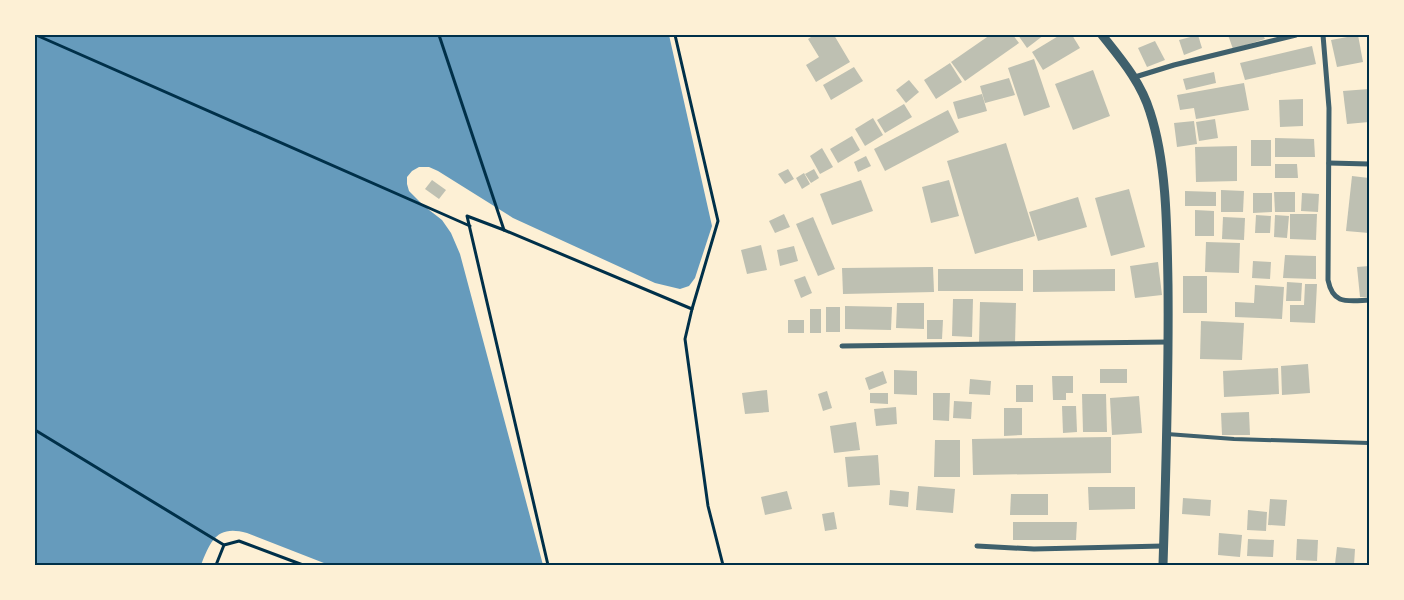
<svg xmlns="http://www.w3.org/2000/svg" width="1404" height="600" font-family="'Open Sans',sans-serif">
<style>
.water{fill:#669bbc}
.building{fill:#bec0b2}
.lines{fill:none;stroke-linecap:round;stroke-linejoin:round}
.path{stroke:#003049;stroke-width:3}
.service{stroke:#3f606c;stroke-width:4}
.minor{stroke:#3f606c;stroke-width:5}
.tertiary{stroke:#3f606c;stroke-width:9}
.neatline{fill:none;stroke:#003049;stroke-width:2}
</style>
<rect width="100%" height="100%" fill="#fdf0d5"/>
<path class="water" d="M35,35h634l43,191 -17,52 -6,8 -9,3 -25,-6 -142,-65 -75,-47 -9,-4h-10l-7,4 -5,6v7l2,7 15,15 18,14 9,13 9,21 83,311h-214l-82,-32c-30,-8 -36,7 -46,32h-166z"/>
<g class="building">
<polygon points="814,35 834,35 850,62 816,82 806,65 819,57 808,39"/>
<polygon points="990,35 1013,35 1019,43 965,81 951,62"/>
<polygon points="1018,35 1044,35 1027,48"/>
<polygon points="1060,35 1072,35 1080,48 1043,70 1032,52"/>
<polygon points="1198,35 1202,48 1184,55 1179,40"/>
<polygon points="1228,35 1263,35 1265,39 1233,49"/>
<polygon points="1358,35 1363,62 1337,67 1331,40"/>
<polygon points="1155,41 1165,60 1147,67 1138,48"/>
<polygon points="1312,46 1316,64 1245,80 1240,63"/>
<polygon points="1034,59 1050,107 1024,116 1008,68"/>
<polygon points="950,63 962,82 936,99 924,80"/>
<polygon points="854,67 863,81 831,100 823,85"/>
<polygon points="1093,70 1110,116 1073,130 1055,84"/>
<polygon points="1214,72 1216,83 1186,90 1183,79"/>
<polygon points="1009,78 1015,95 985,103 980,86"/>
<polygon points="909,80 919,92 906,103 896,90"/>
<polygon points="1244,83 1249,110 1196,119 1194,108 1180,110 1177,95"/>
<polygon points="1369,89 1369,122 1347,124 1343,91"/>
<polygon points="982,94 987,111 958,119 953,102"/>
<polygon points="1303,99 1303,126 1280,127 1279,100"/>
<polygon points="904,104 912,117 885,133 877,120"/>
<polygon points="948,110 959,132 885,171 874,149"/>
<polygon points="873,118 883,135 865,146 855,129"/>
<polygon points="1215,119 1218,138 1199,141 1196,122"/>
<polygon points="1194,121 1197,144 1177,147 1174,123"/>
<polygon points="852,136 860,150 838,163 830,149"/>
<polygon points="1275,138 1314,139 1315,157 1275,157"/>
<rect x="1251" y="140" width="20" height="26"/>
<polygon points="1006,143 1035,236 975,254 947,161"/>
<polygon points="1237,146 1237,181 1196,182 1195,147"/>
<polygon points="822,148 833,167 820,174 810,156"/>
<polygon points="866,156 871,166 858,172 854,162"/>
<polygon points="1275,164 1297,164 1298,178 1275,178"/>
<polygon points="788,169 794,179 785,184 778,174"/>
<polygon points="814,169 819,178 811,183 805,174"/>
<polygon points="804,173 810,184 802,189 796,178"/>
<polygon points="1352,176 1369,178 1369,233 1346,231"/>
<polygon points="432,180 446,190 439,199 425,189"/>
<polygon points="861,180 873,211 832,225 820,194"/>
<polygon points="949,180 959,216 931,223 922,187"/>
<polygon points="1129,189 1145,247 1111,256 1095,198"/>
<polygon points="1221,190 1244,191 1243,212 1221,212"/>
<polygon points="1185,191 1216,192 1216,206 1185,206"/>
<polygon points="1274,192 1295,192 1295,212 1275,212"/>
<polygon points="1253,193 1272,193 1272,212 1253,213"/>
<polygon points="1302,193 1319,194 1318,212 1301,211"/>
<polygon points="1078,197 1087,227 1038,241 1029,212"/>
<polygon points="1195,210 1214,211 1214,236 1195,236"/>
<polygon points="784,214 790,227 775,233 769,221"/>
<polygon points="1290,214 1317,214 1316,240 1290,239"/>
<polygon points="1256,215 1271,216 1270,233 1255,233"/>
<polygon points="1275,215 1289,216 1287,238 1274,237"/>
<polygon points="813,217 835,269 818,276 796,224"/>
<polygon points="1223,217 1245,218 1244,240 1222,239"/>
<polygon points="1206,242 1240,243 1239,273 1205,272"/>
<polygon points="761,245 767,270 747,274 741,250"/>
<polygon points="794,246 798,261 780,266 777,250"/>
<polygon points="1285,255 1316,256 1316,279 1283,278"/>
<polygon points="1253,261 1271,262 1270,279 1252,278"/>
<polygon points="1158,262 1162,295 1135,298 1130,266"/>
<polygon points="1369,266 1369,297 1360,297 1357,267"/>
<polygon points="933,267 934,292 843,294 842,268"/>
<rect x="938" y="269" width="85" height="22"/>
<polygon points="1115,269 1115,291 1033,292 1033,270"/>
<polygon points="805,276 812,293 801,298 794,280"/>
<rect x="1183" y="276" width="24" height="37"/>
<polygon points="1287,282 1302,283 1301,301 1286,301"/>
<polygon points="1305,284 1317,284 1315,323 1290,322 1290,305 1304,305"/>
<polygon points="1255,285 1284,287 1282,319 1235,317 1235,302 1254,303"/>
<polygon points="953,299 973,299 972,337 952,336"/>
<polygon points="980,302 1016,303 1015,344 979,343"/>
<polygon points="897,303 924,303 924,329 896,328"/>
<polygon points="845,306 892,307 891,330 845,329"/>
<rect x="826" y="307" width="14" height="25"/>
<rect x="810" y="309" width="11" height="24"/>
<rect x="788" y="320" width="16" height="13"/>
<polygon points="927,320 943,320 942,339 927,339"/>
<polygon points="1201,321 1244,323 1242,360 1200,359"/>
<polygon points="1308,364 1310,393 1282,395 1281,366"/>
<polygon points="1278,368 1279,394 1224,397 1223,371"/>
<rect x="1100" y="369" width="27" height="14"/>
<polygon points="894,370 917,371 917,395 894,394"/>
<polygon points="883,371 887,383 869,390 865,378"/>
<polygon points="1052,376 1073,376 1073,393 1066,393 1066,400 1053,400"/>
<polygon points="970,379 991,381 990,395 969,394"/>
<rect x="1016" y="385" width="17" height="17"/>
<polygon points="767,390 769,412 745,414 742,393"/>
<polygon points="827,391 832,408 823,411 818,394"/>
<polygon points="870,393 888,393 888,404 870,403"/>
<polygon points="933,393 950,393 949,421 933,420"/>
<polygon points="1082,394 1106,394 1107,432 1083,432"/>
<polygon points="1139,396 1142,433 1112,435 1110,398"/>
<polygon points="954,401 972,402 971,419 953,418"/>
<polygon points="1062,406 1076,406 1077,432 1063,433"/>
<polygon points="896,407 897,424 876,426 874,409"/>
<polygon points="1004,408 1022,408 1022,435 1004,436"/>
<polygon points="1249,412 1250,435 1222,435 1221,413"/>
<polygon points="856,422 860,450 834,453 830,426"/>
<polygon points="1111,437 1111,473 973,475 972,439"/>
<polygon points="935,440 960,440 960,477 934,477"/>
<polygon points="878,455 880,485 848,487 845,457"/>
<polygon points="918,486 955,489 953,513 916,510"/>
<polygon points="1088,487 1135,487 1135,509 1089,510"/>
<polygon points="890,490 909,492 908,507 889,505"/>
<polygon points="787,491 792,509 765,515 761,497"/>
<polygon points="1011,494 1048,494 1048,515 1010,515"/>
<polygon points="1183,498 1211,500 1210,516 1182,514"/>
<polygon points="1270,499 1287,500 1285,526 1268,525"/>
<polygon points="1248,510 1267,512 1266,531 1247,530"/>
<polygon points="834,512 837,529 825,531 822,514"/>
<polygon points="1013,522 1077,522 1076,540 1013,540"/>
<polygon points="1219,533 1242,535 1240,557 1218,555"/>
<polygon points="1248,539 1274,540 1273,557 1247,556"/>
<polygon points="1297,539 1318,540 1317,561 1296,560"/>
<polygon points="1337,547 1355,549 1354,565 1335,564"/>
</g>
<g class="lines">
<g class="path">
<polyline points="36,35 470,226"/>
<polyline points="439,35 504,230 467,216 548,565"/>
<polyline points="675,35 718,221 692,309"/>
<polyline points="504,230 692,309 685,339 708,506 723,565"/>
<polyline points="35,430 224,545"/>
<polyline points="216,565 224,545 239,541 303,565"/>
</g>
<polyline class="service" points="1167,434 1234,439 1369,443"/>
<g class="minor">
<path d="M1323,35l6,73 -1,172c5,25 19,21 41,20"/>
<polyline points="1135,77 1174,65 1296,35"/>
<polyline points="1329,163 1369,164"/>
<polyline points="842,346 1169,342"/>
<polyline points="977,546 1034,549 1163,546"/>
</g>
<path class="tertiary" d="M1102,35c19,24 39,47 48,77 17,52 17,118 18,173 1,93 -2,186 -5,280"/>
</g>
<rect width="1404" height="600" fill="none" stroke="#fdf0d5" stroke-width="72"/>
<rect x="36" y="36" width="1332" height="528" class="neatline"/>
</svg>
